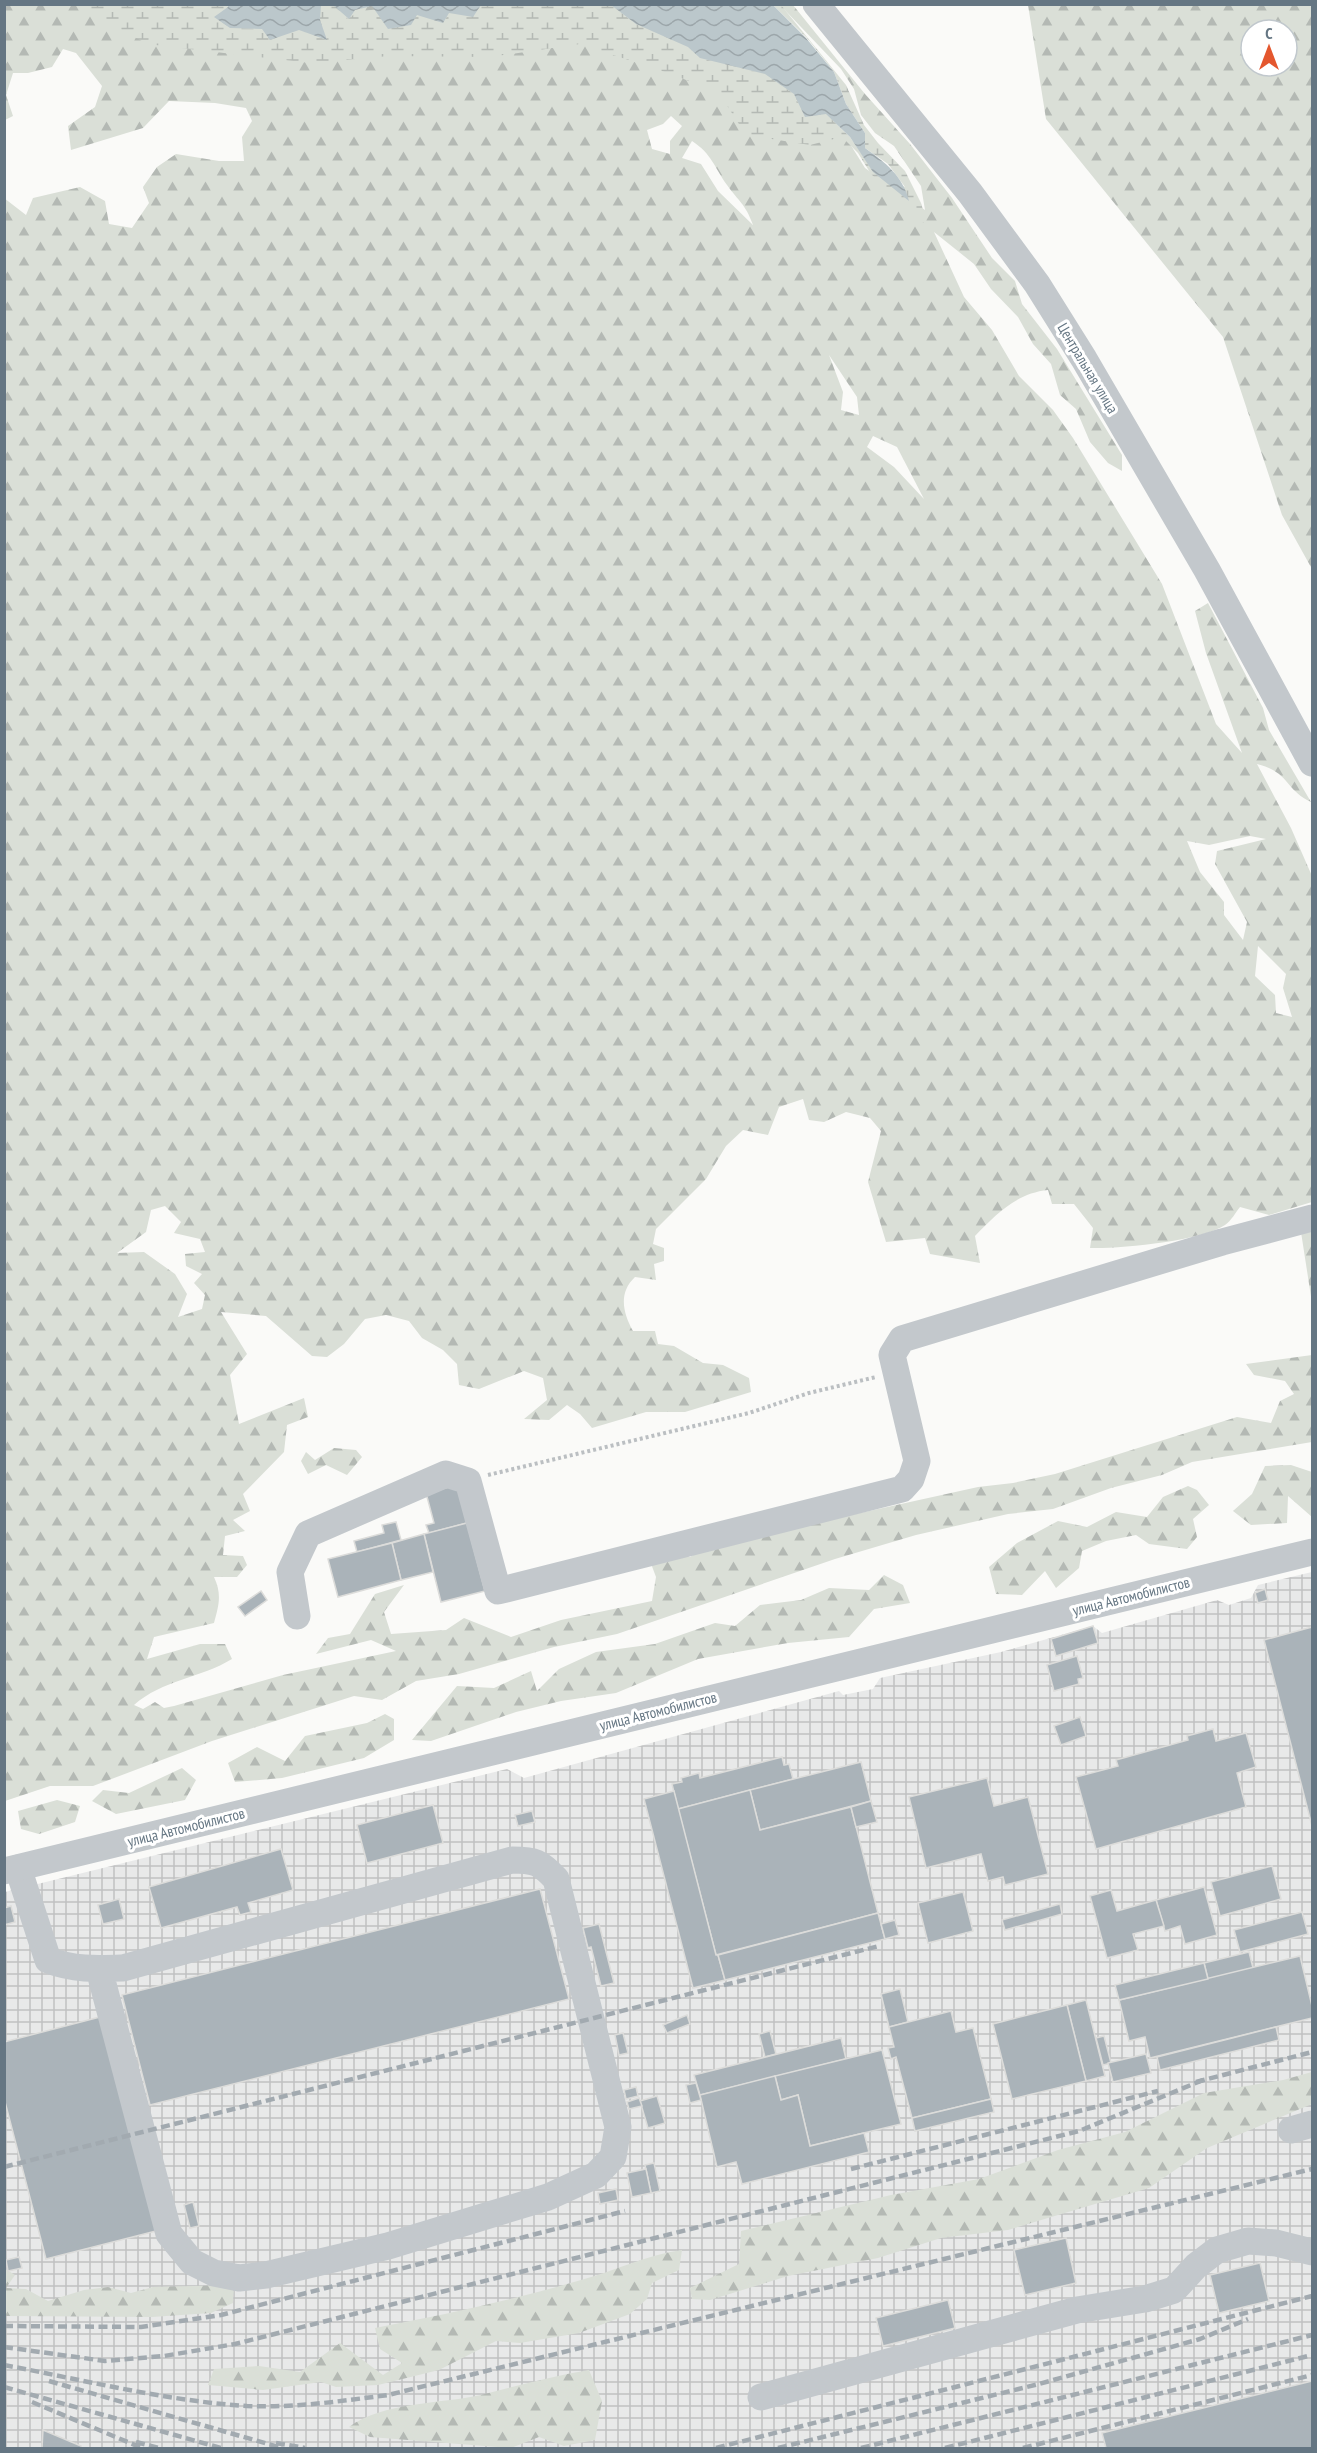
<svg xmlns="http://www.w3.org/2000/svg" width="1317" height="2453" font-family="'PT Sans Narrow',sans-serif">
<style>
.industrial{fill:url(#industrial-grid)}
.forest{fill:url(#forest-firs);fill-rule:evenodd}
.wetland{fill:url(#wetland-marsh)}
.water{fill:url(#water-waves)}
.building{fill:#aab3b9;stroke:#dcdcda;stroke-width:1.5}
.lines{fill:none;stroke-linecap:round;stroke-linejoin:round}
.path{stroke:#bbbfc2;stroke-width:4;stroke-dasharray:3 3;stroke-linecap:butt}
.minor{stroke:#c3c8cc;stroke-width:27}
.rail{stroke:#a2aab0;stroke-width:4.5;stroke-dasharray:9 4.5;stroke-linecap:butt}
.labels{text-anchor:middle;dominant-baseline:central;stroke-width:6;stroke-linejoin:round;paint-order:stroke}
.street-label{font-size:15px;fill:#657683;stroke:#fff}
</style>
<defs>
<pattern id="industrial-grid" width="8" height="8" patternUnits="userSpaceOnUse" patternTransform="scale(1.5)"><rect width="8" height="8" fill="#e8e9e9"/><path d="M0 4h8M4 0v8" fill="none" stroke="#c0c1c2"/></pattern>
<pattern id="forest-firs" width="22" height="20" patternUnits="userSpaceOnUse" patternTransform="scale(1.5)"><rect width="22" height="20" fill="#dadfd7"/><path d="M5 1l3.5 6h-7zM16 11l3.5 6h-7z" fill="#b4b9b4"/></pattern>
<pattern id="wetland-marsh" width="20" height="14" patternUnits="userSpaceOnUse" patternTransform="scale(1.5)"><rect width="20" height="14" fill="#dadfd7"/><path d="M1 5h8M5 5V1M11 12h8M15 12V8" fill="none" stroke="#b4b9b4"/></pattern>
<pattern id="water-waves" width="16" height="10" patternUnits="userSpaceOnUse" patternTransform="scale(1.5)"><rect width="16" height="10" fill="#bbc7cb"/><path d="M0 5q4-4 8 0t8 0" fill="none" stroke="#9ca6aa"/></pattern>
</defs>
<rect width="100%" height="100%" fill="#fafaf8"/>
<polygon class="industrial" points="1312,1572 1312,2448 5,2448 5,1892 507,1769 524,1778 839,1691 843,1695 873,1689 880,1678 1001,1652 1093,1626 1102,1633 1217,1600 1229,1605 1251,1598 1258,1585"/>
<g class="forest">
<path d="M737,4l105,127 23,37 60,42 -4,-24 -27,-40 -19,-13 -14,-18 -7,-26 -13,-20 -61,-64h13l72,89 45,50 42,54 40,60 23,23 7,23 35,45 65,106v16l-14,-8 -18,-21 -14,-33 -16,-14 -9,-31 -18,-20 -15,-27 -27,-28 -17,-25 -40,-32 30,65 28,33 27,46 34,34 20,28 89,146 54,140 26,29 -36,-100 -11,-42 13,-8 55,105 6,22 42,72c-26,-12 -21,-30 -54,-38l34,64 21,48v326l-43,13 -29,-8c-4,5 -9,14 -15,18 -24,16 -105,24 -135,23l3,-20 -19,-24h-22l-4,-14c-31,3 -52,24 -73,46l5,27 -50,-9 -5,-16 -39,4 -18,-60 13,-51 -11,-13 -24,-6 -22,10 -15,-2 -6,-21 -24,8 -11,28 -25,-5 -17,16 -20,33 -50,50 -3,15 11,4v13l-10,3 2,16 -21,-3c-17,16 -12,36 -2,54h22l3,13 16,2 29,17 20,2 26,13 2,14 -66,20h-39l-54,16 -12,-14 -13,-9 -18,15 -25,-1 23,-19 -4,-22 -19,-7 -45,18 -20,-4 -2,-21 -14,-14 -21,-12 -13,-17 -23,-6 -21,4 -21,25 -17,13 -15,-1 -46,-40 -45,-4 26,42 -17,21 9,49 65,-26 4,19 -21,8 -3,27 -41,42 7,17 -17,9 12,11 -20,5 -2,19 20,1 4,9 -10,12h-23c8,17 5,28 0,46l-60,14 -7,22 53,-15h25l7,15c-31,19 -70,21 -98,46l9,4 12,-7 9,6 10,-2 109,-31 113,-24 -25,-11 -55,14 12,-16 22,-4 25,-40 29,-9 -20,27 7,22 55,-4 18,-12 47,19 50,-17 91,-19 4,-24 -6,-16 25,-10 15,6 16,-10 272,-60 35,-4 42,-9 182,-57 34,6 9,-22 14,-7 -9,-13 -31,-6 -8,-11 66,-9v87l-120,20 -30,13 -51,13 -58,21 -45,5 -92,21 -81,24 -218,75 -63,13 -95,27 -43,7 -34,19 -28,-4 -142,45 -119,45h-43l-45,15 -1,-1603 22,17 7,-17 47,-11 25,14 4,23 23,4 17,-25 -6,-16 14,-20 19,-13 43,7h25l-2,-24 10,-16 -6,-13 -31,-5 -46,-2 -26,27 -72,22 -3,-24 27,-19 7,-21 -26,-33 -13,-4 -11,18 -24,6h-15l-7,22 7,21 -8,4v-115zM671,116l11,10 -12,15v13l-18,-5 -5,-19 16,-6zM692,141c20,13 22,26 35,44 12,17 18,18 26,40l-35,-34 -17,-27 -19,-6zM829,355l28,42 2,18 -18,-5 2,-18zM873,436l24,11 27,52 -30,-32 -27,-20zM1250,836l16,3 -49,12 -2,13 32,58 -4,18 -19,-25v-13l-24,-30 -13,-31 22,4zM1258,946l28,28 -3,14 9,29 -16,-4 -1,-18 -20,-19zM165,1206l16,16 -7,11 26,6 5,13 -20,2 1,12 16,8 -8,9 11,12 -3,14 -24,8 9,-23 -12,-20 -31,-22 -27,1 29,-21 5,-22z"/>
<path d="M1028,5h284v564l-30,-54 -59,-178 -177,-218zM1251,30h36v36h-36z"/>
<polygon points="1312,1229 1312,1303 1301,1232"/>
<polygon points="334,1448 356,1450 362,1457 347,1475 326,1465 308,1474 301,1461 306,1452 315,1460"/>
<polygon points="1291,1465 1312,1472 1312,1517 1288,1496 1287,1523 1251,1525 1233,1511 1252,1494 1265,1466"/>
<polygon points="1188,1486 1197,1490 1209,1505 1193,1519 1197,1537 1187,1549 1149,1544 1136,1535 1106,1541 1082,1551 1079,1568 1056,1588 1045,1571 1022,1595 996,1594 989,1567 1017,1543 1058,1521 1087,1527 1116,1512 1147,1517 1163,1497"/>
<polygon points="884,1575 903,1585 910,1603 874,1609 849,1637 788,1643 698,1659 616,1693 561,1701 516,1712 431,1741 412,1740 457,1686 494,1688 531,1671 537,1691 559,1669 596,1652 655,1644 715,1623 735,1626 760,1605 801,1600 829,1588 869,1590"/>
<polygon points="385,1714 394,1719 394,1740 364,1758 282,1778 235,1782 228,1763 257,1747 285,1761 305,1736 367,1723"/>
<polygon points="182,1768 196,1780 185,1800 116,1814 92,1801 103,1790 129,1793"/>
<polygon points="57,1800 80,1806 75,1822 39,1834 21,1829 18,1811"/>
<polygon points="1312,2072 1312,2104 1207,2148 1149,2188 1008,2230 941,2238 878,2258 788,2276 710,2300 692,2299 690,2288 739,2264 741,2231 891,2195 979,2179 1058,2150 1125,2132 1204,2093 1283,2080"/>
<path d="M682,2250l-3,20 -27,13 -5,16 -17,15 -51,19 -59,10 -24,-2 -57,29 -61,15 -42,2 -15,-5 -58,8 -55,-5 6,-16 45,-3 41,6 40,-29 43,32 19,-12 -22,-14 -5,-21c69,-13 138,-28 206,-48 34,-9 65,-25 101,-30z"/>
<polygon points="4,2268 15,2275 6,2288 26,2289 48,2301 84,2290 108,2287 131,2293 153,2287 234,2285 233,2303 211,2313 152,2317 5,2316"/>
<path d="M589,2370l13,31 -7,39 -31,6 -25,-9 -28,11 -141,-11 -21,-10c34,-25 91,-23 132,-32 36,-9 71,-19 108,-25z"/>
</g>
<path class="wetland" d="M77,5h151l1,2 -15,9 16,12 32,1 8,11 29,-10 28,10 -7,-20 1,-15h12l15,14c19,-19 70,-4 95,4l6,-10 24,3 8,-11h130l25,19 52,23 12,11 65,16 29,20 11,23 21,-3 24,23 24,35 31,15 -17,-23 -23,-16v-15l-19,-29 -12,-32 -27,-34 -34,-33h8l65,80 18,40 14,18 27,28 16,32 7,24 -57,-53 -13,-21 -16,-16 -32,8 -64,-10 -27,-42 -48,-19 -91,-30 -90,13 -101,-1 -78,7 -164,-19z"/>
<g class="water">
<polygon points="228,5 321,5 320,20 327,40 299,30 270,40 262,29 230,28 214,17 228,7"/>
<polygon points="333,5 481,5 473,17 449,13 443,23 417,15 411,25 388,29 372,6 355,10 349,19"/>
<path d="M611,5h162l33,33 28,34 12,32 19,29v15c20,14 38,28 44,53l-36,-29 -23,-35 -24,-23 -21,3 -11,-23 -29,-20 -65,-16 -12,-11 -52,-23z"/>
</g>
<g class="building">
<polygon points="457,1485 467,1523 429,1533 426,1525 434,1523 426,1493"/>
<polygon points="396,1522 401,1540 357,1552 354,1541 384,1533 382,1525"/>
<polygon points="467,1523 485,1591 441,1602 424,1534"/>
<polygon points="424,1534 433,1572 401,1580 392,1543"/>
<polygon points="392,1543 401,1580 338,1597 328,1559"/>
<polygon points="1265,1589 1268,1600 1258,1603 1255,1593"/>
<polygon points="261,1591 267,1600 245,1616 238,1607"/>
<polygon points="1093,1626 1098,1643 1056,1656 1051,1639"/>
<polygon points="1312,1627 1312,1826 1264,1640"/>
<polygon points="1077,1656 1083,1678 1078,1679 1079,1684 1054,1691 1047,1665"/>
<polygon points="1080,1717 1086,1736 1061,1745 1054,1726"/>
<polygon points="1213,1729 1216,1741 1246,1733 1256,1767 1237,1773 1246,1807 1096,1849 1076,1777 1118,1766 1116,1760 1188,1740 1187,1736"/>
<polygon points="782,1757 784,1765 789,1764 793,1779 678,1809 672,1784 682,1782 681,1778 699,1773 700,1778"/>
<polygon points="861,1762 871,1801 760,1830 750,1790"/>
<polygon points="987,1778 994,1806 1028,1797 1048,1874 1005,1885 1003,1877 988,1881 981,1854 926,1868 909,1797"/>
<polygon points="750,1790 760,1830 851,1807 878,1913 716,1955 678,1809"/>
<polygon points="674,1791 716,1955 718,1955 725,1980 693,1988 644,1799"/>
<polygon points="871,1801 877,1822 856,1827 851,1807"/>
<polygon points="433,1805 443,1843 367,1863 357,1825"/>
<polygon points="532,1811 535,1822 518,1826 515,1815"/>
<polygon points="281,1849 293,1890 248,1903 251,1912 240,1915 237,1907 161,1928 149,1887"/>
<polygon points="1272,1866 1281,1899 1220,1916 1211,1882"/>
<polygon points="1204,1887 1217,1935 1185,1944 1180,1926 1165,1931 1156,1900"/>
<polygon points="540,1889 569,1999 150,2105 122,1995"/>
<polygon points="1111,1890 1117,1911 1156,1900 1164,1926 1133,1934 1138,1950 1107,1958 1090,1896"/>
<polygon points="963,1892 973,1931 928,1943 918,1903"/>
<polygon points="119,1899 124,1919 103,1924 98,1905"/>
<polygon points="1060,1904 1062,1914 1005,1930 1002,1920"/>
<polygon points="11,1906 15,1922 4,1925 4,1908"/>
<polygon points="1302,1912 1308,1934 1240,1952 1234,1930"/>
<polygon points="878,1913 885,1939 725,1980 718,1955"/>
<polygon points="895,1920 899,1935 885,1939 881,1924"/>
<polygon points="599,1924 614,1983 601,1986 591,1947 588,1948 583,1928"/>
<polygon points="1249,1952 1253,1968 1208,1979 1204,1963"/>
<polygon points="1300,1956 1312,2006 1312,2018 1150,2058 1145,2037 1129,2041 1119,2000"/>
<polygon points="1204,1963 1208,1979 1119,2000 1115,1985"/>
<polygon points="900,1989 908,2022 889,2027 881,1994"/>
<polygon points="1086,2000 1105,2076 1086,2081 1067,2005"/>
<polygon points="1067,2005 1086,2081 1012,2099 993,2024"/>
<polygon points="951,2011 956,2032 973,2028 991,2099 912,2118 896,2057 891,2059 888,2048 894,2047 889,2027"/>
<polygon points="687,2015 690,2024 667,2033 663,2025"/>
<polygon points="100,2017 156,2231 46,2259 4,2098 4,2042"/>
<polygon points="1276,2027 1279,2040 1160,2070 1157,2057"/>
<polygon points="770,2031 776,2054 765,2057 759,2034"/>
<polygon points="623,2033 628,2053 619,2055 615,2035"/>
<polygon points="1104,2036 1111,2063 1103,2065 1096,2038"/>
<polygon points="841,2038 846,2059 700,2095 694,2075"/>
<polygon points="882,2050 901,2124 810,2146 798,2095 781,2100 775,2076"/>
<polygon points="1146,2054 1151,2073 1113,2082 1108,2063"/>
<polygon points="775,2076 781,2100 798,2095 810,2146 864,2133 869,2152 742,2184 736,2162 717,2167 700,2095"/>
<polygon points="696,2083 701,2100 690,2103 686,2085"/>
<polygon points="636,2087 638,2096 626,2099 624,2090"/>
<polygon points="657,2096 665,2123 648,2128 640,2101"/>
<polygon points="639,2098 642,2106 629,2109 627,2102"/>
<polygon points="991,2099 994,2112 915,2131 912,2118"/>
<polygon points="654,2163 660,2191 651,2193 645,2165"/>
<polygon points="646,2169 651,2193 632,2197 627,2173"/>
<polygon points="616,2189 618,2200 600,2204 598,2193"/>
<polygon points="193,2202 199,2226 190,2228 184,2205"/>
<polygon points="1066,2238 1076,2283 1025,2295 1014,2250"/>
<polygon points="19,2257 22,2268 8,2271 6,2260"/>
<polygon points="1260,2263 1269,2301 1219,2313 1210,2275"/>
<polygon points="948,2300 955,2328 883,2346 876,2318"/>
<polygon points="1312,2381 1312,2448 1106,2448 1102,2433"/>
<polygon points="43,2430 81,2446 81,2448 42,2448"/>
</g>
<g class="lines">
<polyline class="path" points="488,1475 749,1413 809,1393 876,1377"/>
<g class="minor">
<polyline points="816,4 970,193 1037,284 1084,359 1207,570 1312,763"/>
<polyline points="297,1616 290,1572 308,1534 446,1474 468,1481 498,1591 902,1489 911,1479 917,1461 892,1355 902,1339 1222,1242 1312,1218"/>
<path d="M18,1868l30,92c26,10 48,9 75,8l389,-108c23,0 28,2 44,19l62,248 -5,30 -17,18 -48,22 -160,49 -122,29 -27,3 -25,-5 -22,-11 -23,-28 -70,-265"/>
<polyline points="4,1871 1312,1552"/>
<polyline points="1291,2130 1312,2124"/>
<polyline points="761,2397 1077,2310 1145,2299 1174,2290 1196,2266 1217,2250 1248,2241 1276,2243 1312,2252"/>
</g>
<g class="rail">
<polyline points="1196,2082 1312,2052"/>
<polyline points="4,2167 879,1946"/>
<polyline points="851,2169 1158,2091"/>
<polyline points="4,2326 141,2327 221,2315 625,2211"/>
<polyline points="4,2347 105,2361 164,2356 235,2344 1079,2131 1203,2080"/>
<path d="M4,2365c80,15 162,36 243,41 48,2 94,-5 141,-11l924,-226"/>
<polyline points="49,2381 282,2448"/>
<polyline points="4,2387 221,2448"/>
<polyline points="32,2402 142,2448"/>
<polyline points="136,2442 159,2448"/>
<polyline points="276,2443 305,2448"/>
<polyline points="716,2448 1312,2296"/>
<polyline points="778,2448 1039,2384 1200,2339 1248,2319"/>
<polyline points="861,2448 1312,2335"/>
<polyline points="945,2448 1312,2355"/>
<polyline points="1023,2448 1312,2375"/>
</g>
</g>
<g class="labels">
<g class="street-label">
<text transform="translate(1088 368) rotate(59)">Центральная улица</text>
<text transform="translate(1131 1596) rotate(-14)">улица Автомобилистов</text>
<text transform="translate(658 1711) rotate(-14)">улица Автомобилистов</text>
<text transform="translate(186 1827) rotate(-14)">улица Автомобилистов</text>
</g>
</g>
<rect width="1317" height="2453" fill="none" stroke="#657683" stroke-width="12"/>
<g transform="translate(1269 48)"><circle r="28" fill="#ffffff" stroke="#c1c8cd" stroke-width="1.5"/>
<path d="M0-4.5L10 22L0 15L-10 22Z" fill="#e4572e"/>
<text y="-9" font-size="16" font-weight="bold" text-anchor="middle" fill="#657683">С</text>
</g>
</svg>
